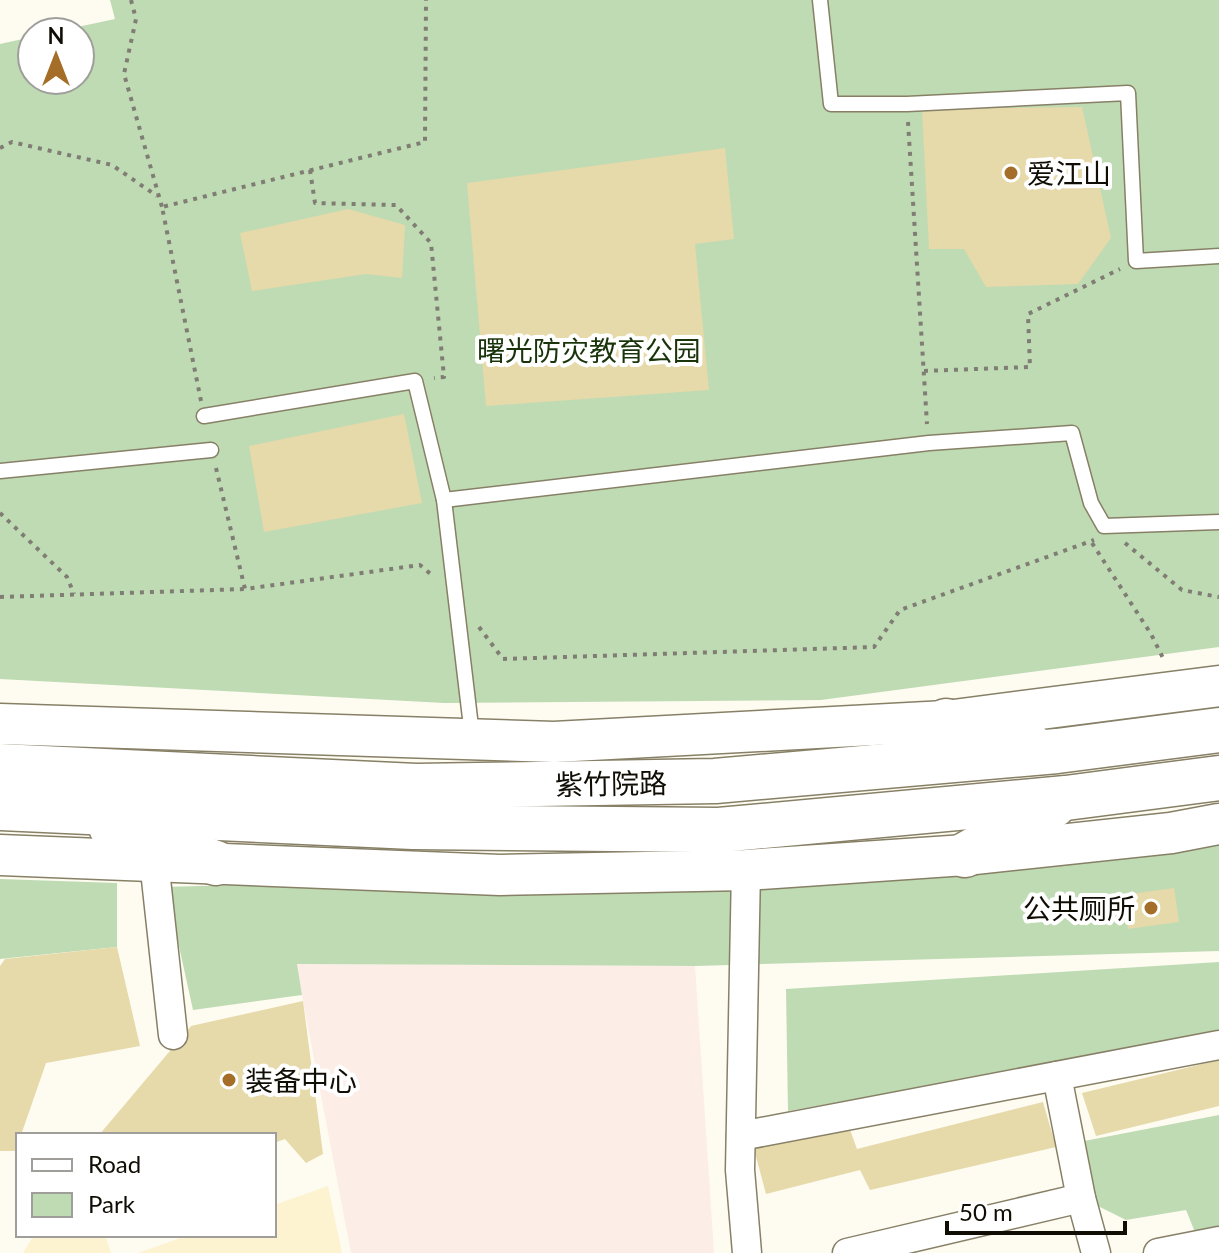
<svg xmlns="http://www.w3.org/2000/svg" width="1219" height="1253" font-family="Lato,'Noto Sans SC',sans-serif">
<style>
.built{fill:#fdf3d0}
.industrial{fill:#fceee7}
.green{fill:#bfdbb3}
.building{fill:#e6d9aa}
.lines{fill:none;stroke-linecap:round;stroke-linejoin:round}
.lane-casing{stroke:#878067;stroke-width:17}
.street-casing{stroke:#878067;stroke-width:31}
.secondary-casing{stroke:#878067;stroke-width:43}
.primary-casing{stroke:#878067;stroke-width:47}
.path{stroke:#807d74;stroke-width:4;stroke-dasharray:4 6;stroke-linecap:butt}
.lane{stroke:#fff;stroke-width:14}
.street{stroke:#fff;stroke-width:28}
.secondary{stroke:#fff;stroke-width:40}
.primary{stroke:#fff;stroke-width:44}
.poi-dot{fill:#a46e28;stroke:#fff;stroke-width:3}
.labels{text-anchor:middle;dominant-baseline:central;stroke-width:8;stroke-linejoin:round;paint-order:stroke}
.poi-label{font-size:28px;fill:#100d05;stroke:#fff;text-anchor:start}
.park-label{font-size:28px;fill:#19340a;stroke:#fff}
.street-label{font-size:28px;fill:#100d05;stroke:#fff}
</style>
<rect width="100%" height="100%" fill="#fefbf1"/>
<g class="built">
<polygon points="328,1186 342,1253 138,1253 189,1235 274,1235 274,1205"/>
<polygon points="34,1235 105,1235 111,1253 23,1253"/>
</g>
<polygon class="industrial" points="296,964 695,966 714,1253 351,1253"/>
<g class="green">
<polygon points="110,0 1219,0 1219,647 821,700 444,703 0,679 0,44 32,37 32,80 80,80 80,32 54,32 115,19"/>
<polygon points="1219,834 1219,951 695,966 297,964 302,995 193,1010 166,887 746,870"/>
<polygon points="0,879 117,883 117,947 0,959"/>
<polygon points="1219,962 1219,1036 788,1111 786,989"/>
<polygon points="1219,1115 1219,1233 1197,1237 1186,1210 1126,1220 1094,1204 1079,1142"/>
</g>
<g class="building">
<polygon points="1082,107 1111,238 1078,284 986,287 964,249 929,249 922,109"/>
<polygon points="725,148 734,239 695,244 709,390 486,406 467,183"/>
<polygon points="348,209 405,225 402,278 366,274 252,291 240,233"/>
<polygon points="404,414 422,503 264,532 249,446"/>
<polygon points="1174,888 1179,922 1128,929 1123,895"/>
<polygon points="117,947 140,1046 46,1063 21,1135 18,1135 15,1151 0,1151 0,966 5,959"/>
<polygon points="303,1001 323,1154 306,1163 285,1139 274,1143 274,1135 99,1135 191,1026"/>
<polygon points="1219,1060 1219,1106 1096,1136 1082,1093"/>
<polygon points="1043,1102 1056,1147 870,1190 860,1170 766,1194 754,1149 849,1127 857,1149"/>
</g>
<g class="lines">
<g class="lane-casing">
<g id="lane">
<polyline points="820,0 831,104 907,104 1128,93 1136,261 1219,256"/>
<polyline points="204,416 415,381 444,500 472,735"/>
<polyline points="0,471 211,450"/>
<polyline points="444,500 929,443 1072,433 1091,503 1104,526 1219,522"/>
</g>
</g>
<g class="street-casing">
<g id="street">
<polyline points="154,861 173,1035"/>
<polyline points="746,870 740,1170 747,1253"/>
<polyline points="1057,1076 1081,1198"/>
<polyline points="741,1136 1219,1045"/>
<polyline points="847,1253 1081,1198 1096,1253"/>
<polyline points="1158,1253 1219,1241"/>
</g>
</g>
<g class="secondary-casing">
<g id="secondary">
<polyline points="0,724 554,742 946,721 1219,686"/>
<polyline points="0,855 500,875 746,870 965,855 1171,833 1219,824"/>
</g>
</g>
<g class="primary-casing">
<g id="primary">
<polyline points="946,721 1028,743"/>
<polyline points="0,766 416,786 715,781 1057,751 1219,730"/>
<polyline points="0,808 413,827 719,830 1066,798 1219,778"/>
<polyline points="111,827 216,863"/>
<polyline points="965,855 1054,805"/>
</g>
</g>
<g class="path">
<polyline points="131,0 136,19 124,74 162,207"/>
<polyline points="908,122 927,424"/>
<polyline points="0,148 12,142 112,165 157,196"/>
<polyline points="310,170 315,203 396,205 431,243 444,377 434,378"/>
<polyline points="924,371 1030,367 1028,314 1120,269"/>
<polyline points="201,401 162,207 425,142 426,0"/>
<polyline points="216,468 245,589 420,565 433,576"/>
<polyline points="0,513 67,577 74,594"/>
<polyline points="1092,543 1151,634 1165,662"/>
<polyline points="1125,543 1182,590 1219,597"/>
<polyline points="0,597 245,589"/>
<polyline points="479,627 503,659 874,647 900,610 1094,540"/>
</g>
<use href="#lane" class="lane"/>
<use href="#street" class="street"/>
<use href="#secondary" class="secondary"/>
<use href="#primary" class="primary"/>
</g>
<g class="poi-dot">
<circle cx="1011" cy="173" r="8"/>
<circle cx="1151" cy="908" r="8"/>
<circle cx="229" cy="1080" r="8"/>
</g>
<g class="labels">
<g class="poi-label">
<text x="1027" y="173">爱江山</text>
<text x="1135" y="908" text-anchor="end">公共厕所</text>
<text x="245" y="1080">装备中心</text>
</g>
<g class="park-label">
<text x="589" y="350">曙光防灾教育公园</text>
</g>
<g class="street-label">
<text transform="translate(611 783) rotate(-1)">紫竹院路</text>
</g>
</g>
<rect x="16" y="1133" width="260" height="104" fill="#ffffff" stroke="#9f9e9b" stroke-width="2"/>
<rect x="32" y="1159" width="40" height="12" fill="#ffffff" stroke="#9f9e9b" stroke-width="2"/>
<text x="88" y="1173" font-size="24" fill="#100d05">Road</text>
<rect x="32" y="1193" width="40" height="24" fill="#bfdbb3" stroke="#9f9e9b" stroke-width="2"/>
<text x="88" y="1213" font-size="24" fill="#100d05">Park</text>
<g transform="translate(56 56)"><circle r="38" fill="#ffffff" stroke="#9f9e9b" stroke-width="2"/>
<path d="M0-6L14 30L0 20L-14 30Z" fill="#a46e28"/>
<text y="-12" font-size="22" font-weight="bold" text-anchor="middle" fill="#100d05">N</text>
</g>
<path d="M947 1221v12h178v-12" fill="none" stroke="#100d05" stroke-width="4"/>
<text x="959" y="1221" font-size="24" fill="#100d05" stroke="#ffffff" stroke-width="6" paint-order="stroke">50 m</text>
</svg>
